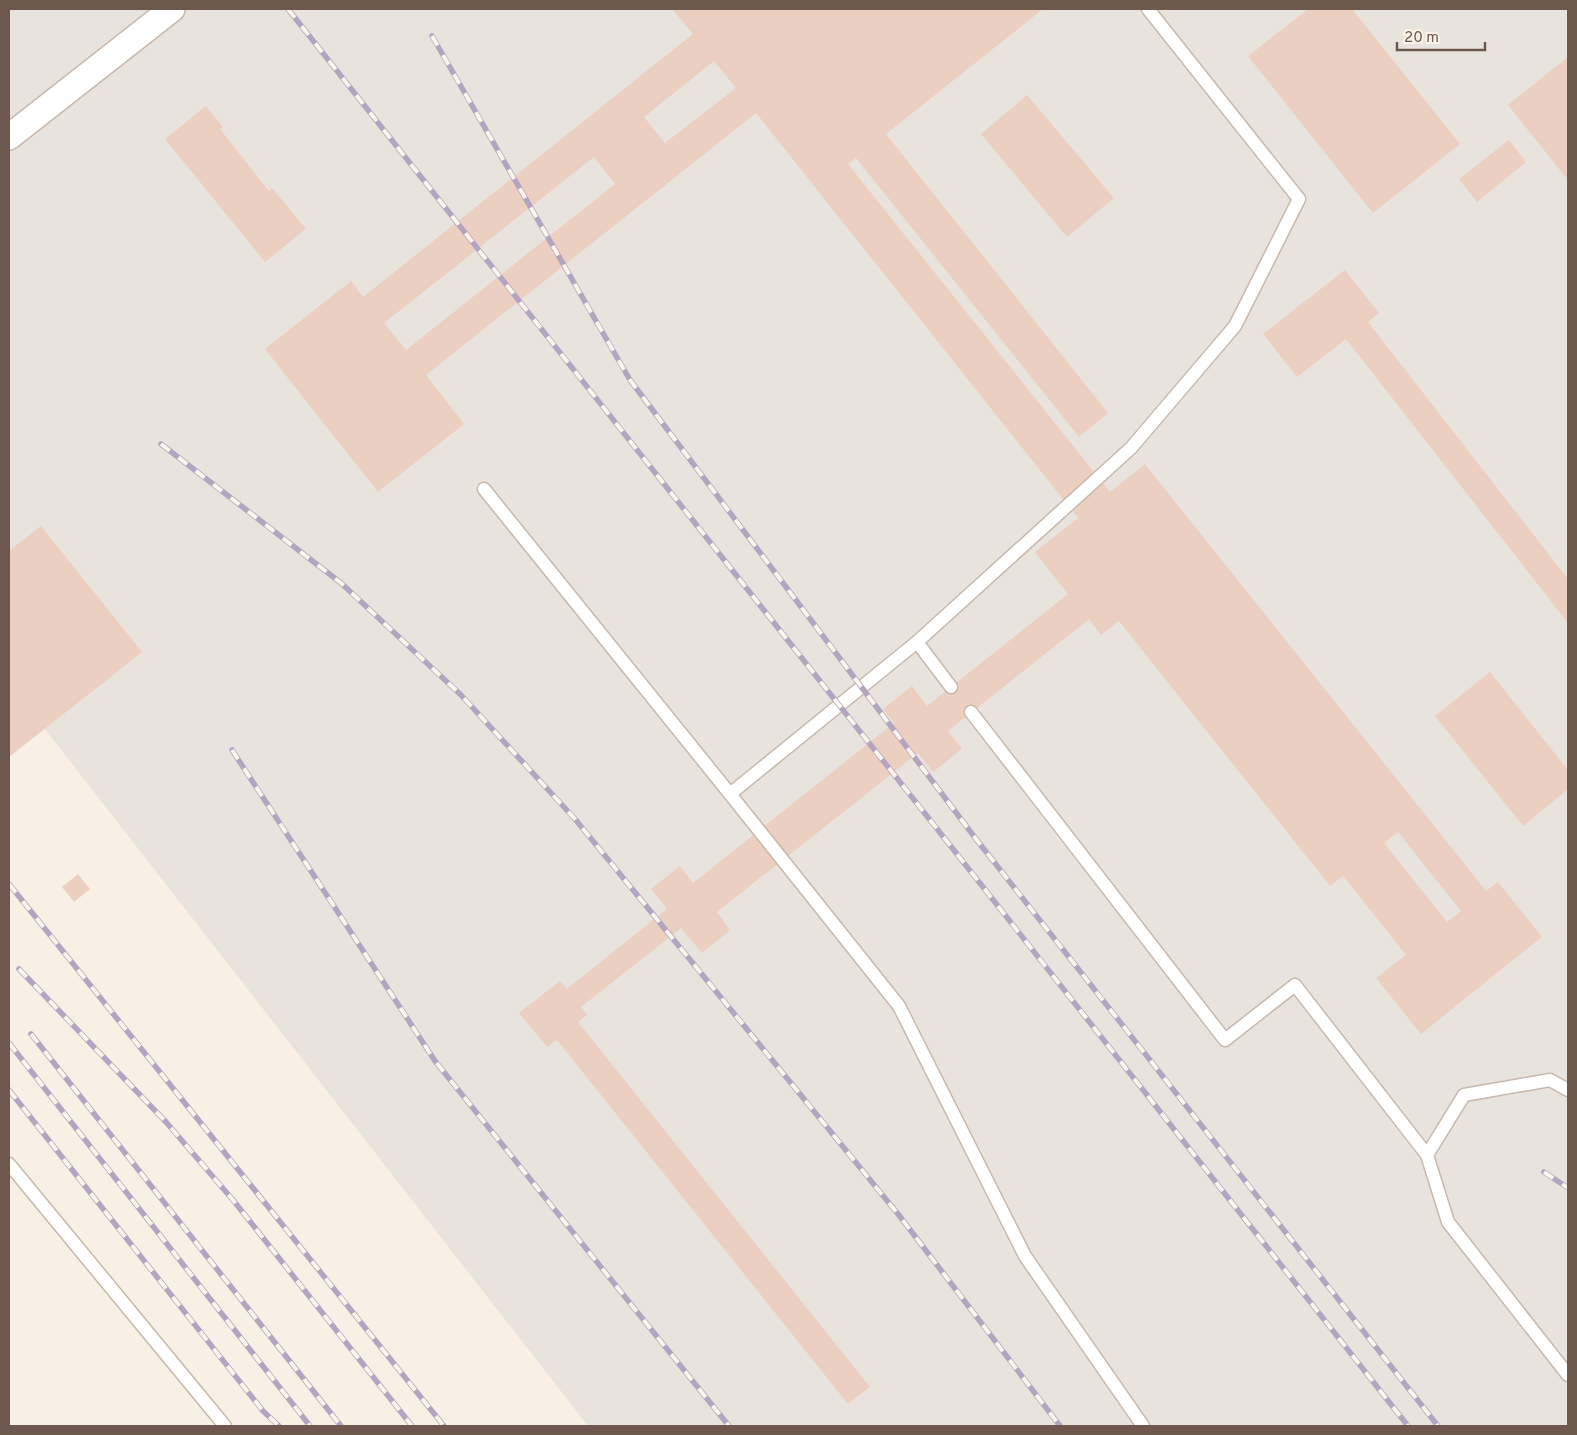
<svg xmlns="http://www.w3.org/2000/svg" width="1577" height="1435" font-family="Overpass,sans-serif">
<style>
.industrial{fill:#e9e3de}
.building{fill:#ebcfc0;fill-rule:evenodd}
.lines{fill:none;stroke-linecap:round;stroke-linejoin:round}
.lane-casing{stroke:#c8b8ac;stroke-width:15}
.street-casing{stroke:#c8b8ac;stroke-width:28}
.lane{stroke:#fff;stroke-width:12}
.street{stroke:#fff;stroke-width:25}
.rail-casing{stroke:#b3a5c1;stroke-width:5.5}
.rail{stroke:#fcf5ea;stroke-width:4;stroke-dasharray:11;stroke-linecap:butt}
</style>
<rect width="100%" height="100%" fill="#f9f0e5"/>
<polygon class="industrial" points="9,9 1568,9 1568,1426 588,1426 9,683"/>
<g class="building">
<path d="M672,9h371l-157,125 222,279 -29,24 -223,-279 -8,6 262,328 35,-28 341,427 12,-9 44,55 -121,97 -45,-56 30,-23 -63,-79 -13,10 -211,-265 -18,14 -12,-16 -141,112 14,18 -29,23 -15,-19 -201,159 13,18 -28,23 -21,-25 -100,79 6,8 -9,7 292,365 -22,17 -291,-364 -10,7 -28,-34 41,-32 7,8 100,-80 -16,-20 29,-23 13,17 201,-160 -11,-14 29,-23 15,20 141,-112 -33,-42 43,-34 -322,-405 -330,262 38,49 -86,68 -113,-143 86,-68 12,16 330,-263zM714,61l22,27 -71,55 -21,-26zM594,157l21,27 -209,166 -22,-27zM1398,832l63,79 -14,11 -63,-79z"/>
<polygon points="1308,9 1352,9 1460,144 1373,213 1248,56"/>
<polygon points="1568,57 1568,180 1508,105"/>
<polygon points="1027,95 1114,198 1067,237 981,134"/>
<polygon points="206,106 223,127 220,129 269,191 272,188 306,229 265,262 165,139"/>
<polygon points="1509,140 1526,162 1477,202 1459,179"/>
<polygon points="1345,270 1379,313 1368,322 1568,579 1568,623 1346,339 1297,377 1263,334"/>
<polygon points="41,526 142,652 9,757 9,551"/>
<polygon points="1490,672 1568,770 1568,789 1523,826 1435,716"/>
<polygon points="78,874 90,889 74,902 62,887"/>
</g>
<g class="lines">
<g class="lane-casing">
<g id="lane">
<polyline points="484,489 730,794 917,642 1131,448 1235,326 1299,199 1148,9"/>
<polyline points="917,642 951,687"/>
<polyline points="971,712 1225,1040 1295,985 1427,1155"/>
<polyline points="730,794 899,1006 1025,1256 1143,1426"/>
<polyline points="1568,1090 1550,1080 1464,1095 1427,1155 1448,1222 1568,1375"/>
<polyline points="9,1164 225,1426"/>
</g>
</g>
<g class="street-casing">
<polyline id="street" points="9,137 172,9"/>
</g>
<use href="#lane" class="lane"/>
<use href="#street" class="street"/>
<g class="rail-casing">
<g id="rail">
<polyline points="288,9 953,849 1408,1426"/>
<polyline points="432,36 630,380 976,839 1438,1426"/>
<polyline points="161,444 341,583 461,695 575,819 898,1214 1060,1426"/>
<polyline points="232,750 435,1061 729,1426"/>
<polyline points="9,884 444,1426"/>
<polyline points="19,969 166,1122 233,1200 412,1426"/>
<polyline points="31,1034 341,1426"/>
<polyline points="9,1043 310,1426"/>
<polyline points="9,1090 263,1411 279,1426"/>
<polyline points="1544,1172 1568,1188"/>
</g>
</g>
<use href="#rail" class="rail"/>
</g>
<rect width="1577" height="1435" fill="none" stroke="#6e584d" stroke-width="20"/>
<path d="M1397 42v8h88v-8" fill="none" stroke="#6e584d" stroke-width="2.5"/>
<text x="1404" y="42" font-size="15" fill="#6e584d" stroke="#fcf5ea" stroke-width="4" paint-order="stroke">20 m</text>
</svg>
